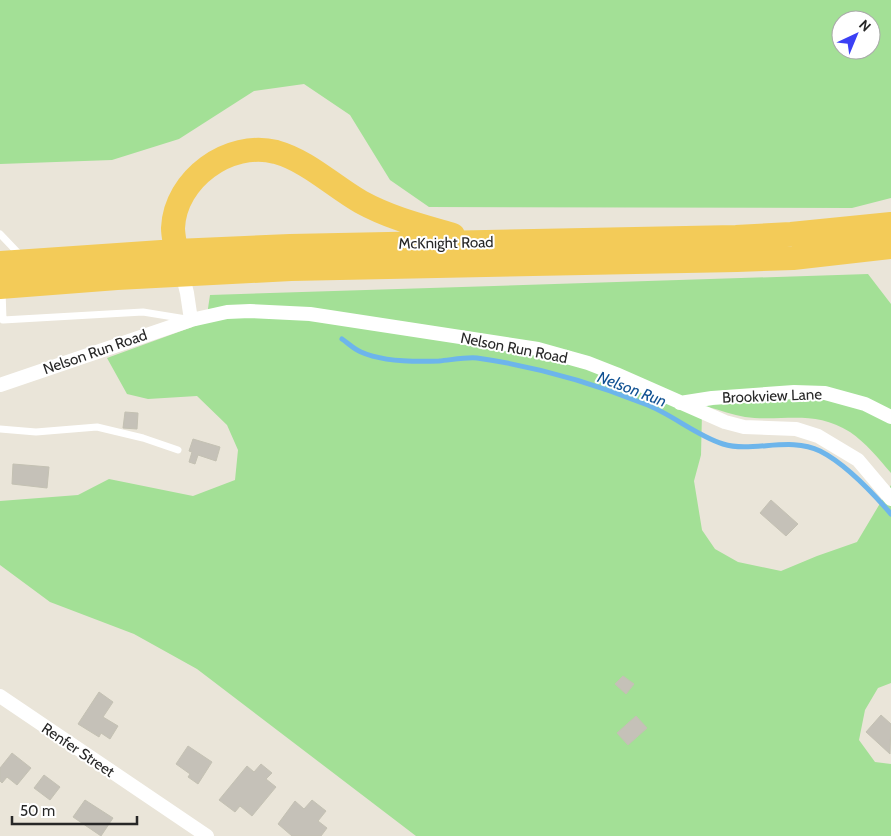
<svg xmlns="http://www.w3.org/2000/svg" width="891" height="836" font-family="Cabin,sans-serif">
  <rect width="100%" height="100%" fill="#eae5d9"/>
  <path fill="#a3e096" fill-rule="evenodd" d="M0,0h891v198l-39,10 -423,-1 -39,-27 -40,-65 -46,-31 -50,7 -75,48 -67,21 -112,4zM841,20h30v30h-30z
    M868,274l23,30v169c-13,-15 -25,-30 -41,-41 -36,-23 -67,-10 -105,-15 -12,-2 -25,-7 -37,-10l-6,6 -1,42 -7,26 8,49 13,19 23,13 43,9 36,-15 40,-14 34,-57v198l-13,5 -13,22 -6,30 16,22 16,2v72h-475l-219,-167 -63,-35 -84,-32 -50,-37v-64l78,-6 31,-16 84,17 42,-16 3,-30 -11,-25 -30,-29 -49,3 -21,-5 -20,-36 99,-36 4,-27z"/>
  <g fill="none" stroke-linecap="round" stroke-linejoin="round">
    <path stroke="#6db5eb" stroke-width="5" d="M342,339c6,4 12,10 19,13 22,10 54,10 78,9 12,-1 26,-4 38,-3 56,8 116,25 168,46 27,10 50,31 78,40 30,9 67,-8 97,7 26,13 52,41 71,63"/>
  </g>
  <path fill="#c5c1b8" stroke="#c4c1b3" d="M125,412l13,1 -1,16 -14,-1z
    M193,439l27,8 -4,14 -18,-6 -3,9 -6,-2 3,-10 -3,-1z
    M13,464l36,3 -2,21 -35,-4z
    M771,500l27,24 -12,12 -26,-23z
    M623,676l11,8 -8,10 -11,-10z
    M99,692l14,10 -10,15 15,9 -8,13 -9,-6 -2,4 -21,-13z
    M881,715l10,9 -1,30 -24,-22z
    M636,716l11,12 -19,17 -11,-12z
    M188,746l24,16 -14,22 -10,-7 2,-3 -14,-10z
    M12,753l19,15 -14,17 -10,-8 -5,6 -2,-2v-13z
    M261,764l11,9 -6,6 10,8 -24,29 -12,-10 -5,6 -16,-12 28,-34 7,6z
    M44,775l16,12 -10,13 -16,-12z
    M85,800l28,18 -12,18 -28,-19z
    M312,800l14,11 -8,10 9,7 -6,8h-29l-14,-12 17,-23 9,8z"/>
  <g fill="none" stroke-linecap="round" stroke-linejoin="round">
    <path stroke="#fff" stroke-width="7" d="M0,234l21,22
      M2,290l1,30 140,-8 43,7
      M0,429l36,3 61,-5 46,11 35,12"/>
    <path stroke="#fff" stroke-width="14" d="M181,269l6,24 4,27
      M0,385l191,-65 36,-8 23,-1 60,3 228,35 50,14 28,11 109,48 19,5 52,2 22,7 40,24 33,39
      M680,403l32,-5 82,-6 31,1 40,11 26,13
      M0,696l207,140"/>
    <path stroke="#f3cb58" stroke-width="24" d="M176,251c-1,-8 -3,-16 -3,-23 2,-49 56,-88 103,-76 32,9 57,34 85,50 29,16 61,24 92,33
      M0,263l176,-12 114,-5 446,-9 55,-3 100,-10
      M0,287l117,-9 174,-9 446,-9 56,-2 98,-11"/>
  </g>
  <g text-anchor="middle" dominant-baseline="central" stroke-width="4" stroke-linejoin="round" paint-order="stroke">
    <g font-size="15" fill="#272727" stroke="#fff">
      <text transform="translate(446 243) rotate(-1)">McKnight Road</text>
      <text transform="translate(514 348) rotate(11)">Nelson Run Road</text>
      <text transform="translate(95 352) rotate(-19)">Nelson Run Road</text>
      <text transform="translate(772 396) rotate(-2)">Brookview Lane</text>
      <text transform="translate(78 750) rotate(34)">Renfer Street</text>
    </g>
    <g font-size="16" font-style="italic" fill="#105192" stroke="#fff">
      <text transform="translate(632 389) rotate(21)">Nelson Run</text>
    </g>
  </g>
  <g transform="translate(856 35) rotate(44)"><circle r="24" fill="#ffffff" stroke="#a9a9a9"/>
  <path d="M0-4L9 19L0 12L-9 19Z" fill="#3b40f5"/>
  <text y="-8" font-size="14" font-weight="bold" text-anchor="middle" fill="#272727">N</text>
  </g>
  <path d="M12 816v8h125v-8" fill="none" stroke="#272727" stroke-width="2.5"/>
  <text x="20" y="816" font-size="15" fill="#272727" stroke="#ffffff" stroke-width="4" paint-order="stroke">50 m</text>
</svg>
